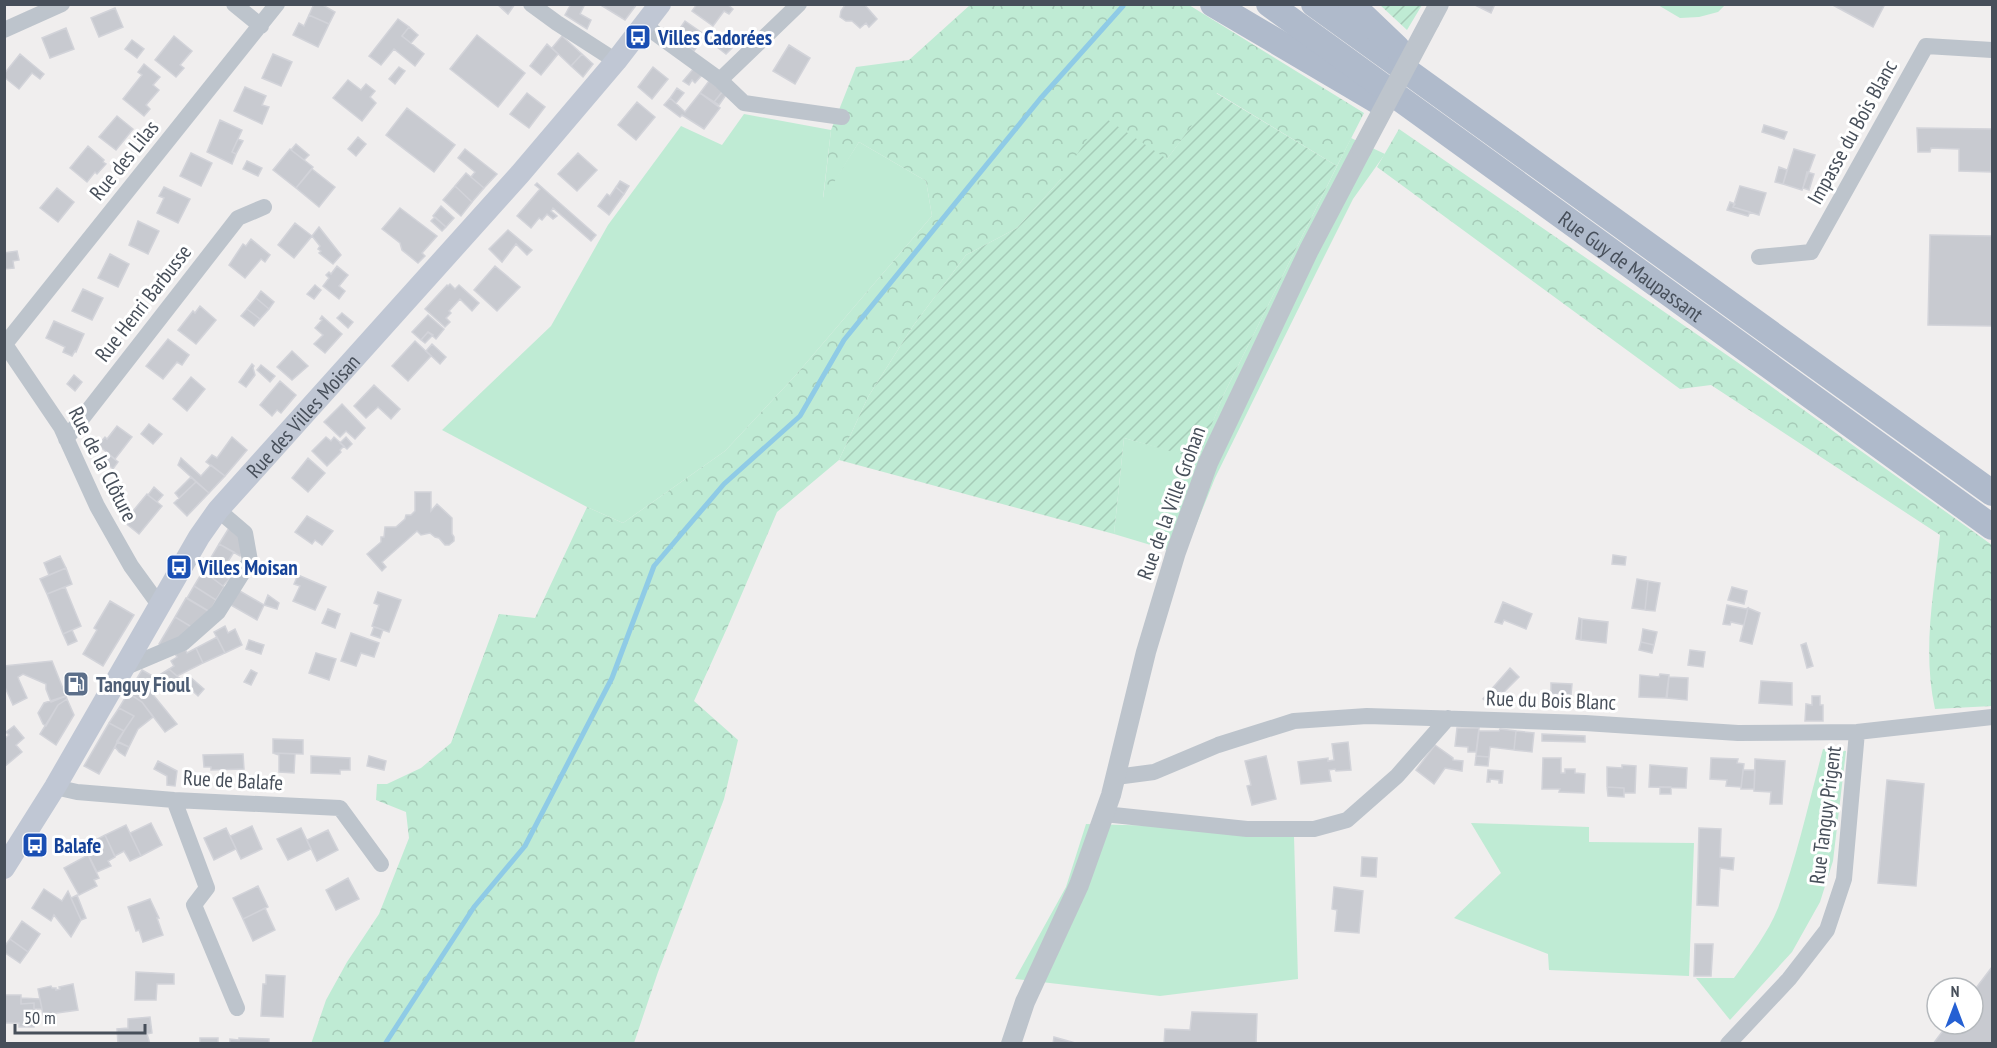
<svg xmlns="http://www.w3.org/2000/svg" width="1997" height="1048" font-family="'PT Sans Narrow',sans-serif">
  <defs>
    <pattern id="forest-crowns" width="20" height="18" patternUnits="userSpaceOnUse" patternTransform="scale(1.5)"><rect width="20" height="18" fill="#bfebd4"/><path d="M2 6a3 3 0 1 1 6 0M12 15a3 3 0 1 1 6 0" fill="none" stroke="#a6cbb8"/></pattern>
    <pattern id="garden-furrows" width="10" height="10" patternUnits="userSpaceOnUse" patternTransform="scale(1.5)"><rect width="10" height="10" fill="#bfebd4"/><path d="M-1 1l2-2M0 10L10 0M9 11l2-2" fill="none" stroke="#a6cbb8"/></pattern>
  </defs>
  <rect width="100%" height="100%" fill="#f0eeee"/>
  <path fill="#bfebd4" d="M1658,5h67l-7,7 -19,5 -19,1z
    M744,114l87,16 -8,68 36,-56 67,39 6,35 -137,160 -70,75 -102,72 -36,-16 -145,-77 109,-104 57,-101 73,-99 41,19z
    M1351,138l34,16 -32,45 -37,74 -101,205 -31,77 -70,-21 10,-96 74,20 26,-64z
    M1823,749l23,2 -13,110 -13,41 -28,50 -62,68 -34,-42h38c16,-22 34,-45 44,-70 19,-51 31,-106 45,-159z
    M1471,823l118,4v15l105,1 -5,133 -140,-6 -1,-16 -94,-36 47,-45z
    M1086,824l76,2 132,10 4,143 -138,17 -145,-17 51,-92z"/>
  <path fill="url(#forest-crowns)" d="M970,5h219l175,108 -27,53 -120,-73 -50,66 -106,20 -44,49 -51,27 -53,71 -45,71 -29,63 -62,52 -49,114 -34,75 44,39 -14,59 -66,173 -24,71 -323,1 15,-44 21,-38 32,-48 30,-76 -3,-26 -30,-12 1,-16h10l34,-16 30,-25 48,-129 36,4 52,-111 36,16 102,-72 70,-75 137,-160 -6,-35 -67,-39 -36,58 8,-70 25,-63 53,-7z
    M1399,129l338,233 255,183v161l-57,3c-13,-59 -1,-116 5,-174l-229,-150 -31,4 -303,-222z"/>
  <path fill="url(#garden-furrows)" d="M1380,5h42l-15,25z
    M1216,93l121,73 -113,228 -26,65 -74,-21 -10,96 -275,-74 29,-63 45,-71 53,-71 51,-27 44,-49 41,-63 65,43z"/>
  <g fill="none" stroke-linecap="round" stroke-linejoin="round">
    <path stroke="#8fcbe6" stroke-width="5" d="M385,1044l89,-137 51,-61 87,-168 42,-112 70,-82 76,-68 44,-76 196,-241 83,-93"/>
  </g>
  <path fill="#c8cad0" stroke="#d2d3d9" stroke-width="1.5" d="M314,4h7l14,8 -6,12 -20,-9z
    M497,4h18l-7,10z
    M571,4h14l-5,10 11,6 -4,9 -22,-14z
    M599,4h38l-12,16z
    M697,4h30l6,5 -4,5 -5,-3 -11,15 -21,-15z
    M864,4l13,15 -8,8 -3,-4 -6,5 -8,-7h-6l-6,-4 1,-6 4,-6z
    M1473,4h22l-4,9z
    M1831,4h54l-12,23z
    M115,8l8,19 -24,10 -8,-19z
    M309,15l20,9 -11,23 -25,-12 6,-12 5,3z
    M398,19l11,8 -7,9 22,18 -9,12 -21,-17 -13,16 -12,-9z
    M685,21l20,14 -11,16 -20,-14z
    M409,27l9,8 -7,8 -9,-7z
    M66,28l8,21 -24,9 -8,-20z
    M713,34l19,14 -6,6 -18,-14z
    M477,35l48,38 -27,34 -48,-38z
    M174,36l18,15 -12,14 4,3 -8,9 -21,-17z
    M562,36l20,18 -11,12 -19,-18z
    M132,40l12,9 -7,9 -12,-9z
    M547,44l11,10 -17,21 -11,-9z
    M789,45l21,13 -15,26 -22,-13z
    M20,54l24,20 -4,5 -8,-6 -13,16 -15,-12v-3z
    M273,54l19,8 -11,24 -19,-8z
    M582,54l11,10 -10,13 -12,-11z
    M144,64l16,13 -7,8 6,5 -13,15 4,4 -6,7 -21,-17 19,-24 -4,-3z
    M399,67l6,4 -10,13 -6,-5z
    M653,67l15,12 -16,20 -14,-12z
    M694,68l8,7 -7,8 -3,-3 -3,5 -6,-4z
    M348,80l13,10 5,-6 9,7 -5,6 6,6 -14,18 -29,-23z
    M709,81l14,10 -9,11 -14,-9z
    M245,87l21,9 -4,9 7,2 -7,17 -28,-13z
    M677,88l7,5 -8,10 -6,-5z
    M722,92l4,3 -7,10 -5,-3z
    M527,93l18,14 -16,21 -19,-14z
    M700,93l20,15 -16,21 -22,-14 -2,2 -16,-12 6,-7 15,14z
    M637,102l18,15 -19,23 -18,-15z
    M407,108l48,37 -21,27 -48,-37z
    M117,116l16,13 -17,21 -17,-13z
    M220,120l22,10 -10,22 4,2 -4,10 -25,-12z
    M1764,125l23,7 -3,7 -22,-7z
    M1917,128l75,1 -1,43 -32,-1v-22l-28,-1 -1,4h-12z
    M358,137l8,7 -10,12 -8,-7z
    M238,139l5,2 -7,13 -4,-2z
    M296,144l13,11 -5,5 -13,-10z
    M88,146l16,14 -1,2 3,2 -9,10 -2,-2 -8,10 -17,-14z
    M290,149l23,18 -17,21 -23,-18z
    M465,149l32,25 -13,14 -13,-11 4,-5 -17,-14z
    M1794,149l21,6 -13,35 -19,-6z
    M191,153l21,10 -11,23 -21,-10z
    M578,153l19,17 -20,21 -19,-17z
    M247,161l15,7 -4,8 -15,-7z
    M1779,167l8,3 -4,14 -8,-2z
    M312,169l23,18 -16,20 -23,-19z
    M1807,172l7,2 -5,16 -6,-2z
    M466,173l18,15 -12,14 -17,-16z
    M620,181l9,5 -5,8 -8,-7z
    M537,183l59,52 -5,6 -38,-33 -2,3 6,5 -4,3 -6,-5 -5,6 -3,-2 -8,10 -14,-12 23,-27 -5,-4z
    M455,186l17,16 -11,14 -18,-16z
    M1740,186l26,7 -7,22 -26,-8z
    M164,187l26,12 -12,24 -21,-10 7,-15 -5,-2z
    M616,187l8,7 -15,21 -11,-9 9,-12 3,2z
    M57,188l17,14 -16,20 -18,-14z
    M1730,202l5,2 -2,3 17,5 -2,4 -21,-6z
    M441,206l13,12 -8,9 -13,-11z
    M400,208l37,28 -15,17 3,3 -7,7 -16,-13 -2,-7 -18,-14z
    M435,217l11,10 -4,4 -11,-10z
    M138,221l21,10 -11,23 -19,-9z
    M295,223l17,13 -18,22 -16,-13z
    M319,227l22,28 -8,9 -14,-11 2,-2 -3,-2 2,-3 -8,-10z
    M508,230l24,20 -5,5 -11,-11 -14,18 -13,-13z
    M1930,235l62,1v90l-64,-1z
    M251,239l19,16 -5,7 -4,-3 -16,19 -16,-13 14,-21 3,2z
    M17,251l2,9 -6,1 1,7 -10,1v-16z
    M110,254l19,10 -11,23 -20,-9z
    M337,266l11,9 -9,11 6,5 -6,8 -16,-13 6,-8 -3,-3 3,-3 2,2z
    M495,266l25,21 -23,24 -23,-21z
    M450,284l5,5 4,-4 20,18 -7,8 -12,-12 -11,12 2,2 -5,5 4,4 -5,5 -20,-18 22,-24 1,1z
    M315,285l6,5 -7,9 -7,-5z
    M83,289l20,9 -11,22 -20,-9z
    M261,291l13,11 -5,7 -13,-11z
    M256,298l13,11 -9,10 -13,-10z
    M200,306l16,14 -20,24 -18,-14 15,-19 2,2z
    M247,309l13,10 -6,7 -13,-10z
    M342,313l11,9 -5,6 -11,-10z
    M428,315l16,14 -8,10 -8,-7 -7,8 -9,-8z
    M322,316l20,18 -17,19 -11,-9 9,-9 -8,-7 7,-8 -2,-1z
    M54,321l30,13 -8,18 -1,-1 -3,5 -9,-4 2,-5 -19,-9z
    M428,332l5,3 -8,8 -4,-3z
    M168,339l21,16 -7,10 -5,-3 -14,17 -17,-13z
    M415,341l16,15 -23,25 -16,-15z
    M432,344l14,13 -6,7 -14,-13z
    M292,351l16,15 -16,14 -15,-13z
    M252,364l2,2 -1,2 2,7 -9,12 -7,-5z
    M261,365l14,11 -5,6 -13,-12z
    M74,375l8,7 -7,9 -8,-7z
    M191,377l14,12 -18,22 -14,-12z
    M280,381l16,14 -15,18 -4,-3 -5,6 -12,-11z
    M374,385l26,24 -9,10 -13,-12 -12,11 -12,-12z
    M342,404l23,24 -10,11 -9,-8 -6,6 -16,-15z
    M149,424l13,10 -9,10 -12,-10z
    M117,426l15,11 -17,22 -17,-14 7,-8 2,2z
    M232,437l15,13 -22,26 -19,-14 6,-7 5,3z
    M326,437l5,4 3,-4 10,9 -4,4 1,2 -14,14 -15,-15z
    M346,437l6,7 -5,5 -7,-6z
    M107,453l11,9 -5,7 -11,-10z
    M181,458l20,18 10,-11 14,11 -16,17 -31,-28z
    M308,458l17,15 -17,19 -16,-14z
    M191,477l5,5 -17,16 -4,-5z
    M196,482l13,11 -22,23 -13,-13z
    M154,487l9,8 -6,7 -9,-7z
    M415,492h16v19l6,-7 15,14v16l2,3v4l-5,4h-4l-6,-7 -4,-1 -5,-4 -9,2 -4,-4 -35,31 4,5 -4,4 -15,-17 14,-12v-5h3l1,-10h11l9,-8 1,-4h5l4,-4z
    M147,494l15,12 -23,28 -15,-12z
    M307,516l26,15 -11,14 -7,-5 -3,4 -17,-12z
    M229,528l18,16 -7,12 -21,-12z
    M219,544l15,8 -14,22 9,5 -6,7 -20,-15z
    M1613,555l13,2 -1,8 -13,-1z
    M60,556l6,12 -17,7 -5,-12z
    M66,568l6,16 -25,10 -7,-15z
    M203,571l21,16 -8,13 -22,-14z
    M298,575l28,12 -11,23 -22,-9 7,-15 -6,-2z
    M1637,579l11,2 -3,29 -13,-2z
    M1648,581l12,2 -5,28 -10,-1z
    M194,586l22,14 -6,12 -23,-14z
    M65,587l16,39 -18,8 -16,-40z
    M1732,587l15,4 -3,13 -16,-4z
    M238,590l26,15 -7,15 -28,-16z
    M378,592l23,8 -12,32 -17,-6 7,-21 -5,-2z
    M268,595l11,8 -2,6 -13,-4z
    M186,598l24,14 -15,17 -20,-12z
    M110,601l24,14 -31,51 -20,-12 14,-24 -3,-2z
    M1503,602l29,12 -6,15 -22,-9 -2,4 -7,-2z
    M1727,605l19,4 2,-1 -8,33 4,-16 -13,-3 -1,3 -7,-1z
    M1748,608l12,5 -8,31 -12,-3z
    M328,609l12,5 -5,14 -13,-5z
    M175,617l20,12 -32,19 -4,-4z
    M1579,618l3,1 -1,21 -5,-1z
    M1582,619l26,3 -2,21 -25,-3z
    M225,626l3,7 7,-4 7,16 -17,8 -11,-21z
    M374,627l9,3 -3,8 -9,-3z
    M1643,629l14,3 -3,13 -13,-3z
    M72,630l5,11 -9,4 -5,-11z
    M351,633l28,10 -5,14 -13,-4 -5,13 -15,-5z
    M217,637l8,16 -22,10 -7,-15z
    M249,640l15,5 -3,9 -15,-5z
    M1641,642l13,3 -2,8 -13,-3z
    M1806,643l7,23 -6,2 -6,-23z
    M184,646l3,7 9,-5 7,15 -26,13 -8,-7 5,-3 -3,-5 6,-4 -3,-5z
    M1690,650l15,2 -2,15 -15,-2z
    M316,653l20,6 -7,21 -20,-7z
    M52,661l14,35 -15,6 -5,-13v-5l-23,-10 -5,3 1,3 8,18 -14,7 -9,-20v-19z
    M1510,668l9,9 -17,17 -1,-2 -10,13 -8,-6z
    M169,669l15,13 -11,9 -12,-17z
    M142,670l16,9 -8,12 27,33 -12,8 -23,-30 -14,-9z
    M251,670l6,3 -6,12 -7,-3z
    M1660,674l9,1 -3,23 -27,-1 1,-22 19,2z
    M189,676l15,13 -6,7 -15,-14z
    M1669,677l19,1 -1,22 -20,-2z
    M1761,681l31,2v22l-33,-2z
    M1551,683l21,1 -1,11 -20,-1z
    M128,693l14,9 11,15 -15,12 -9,18 -12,-6 17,-25 -15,-8z
    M66,696l1,3 -9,6 -12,21 -3,-2 -5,-11 6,-10z
    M1812,696h8v9h3v16h-18l1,-17 6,1z
    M67,699l7,16 -18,30 -16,-11 18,-29z
    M119,708l15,8 -10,15 -15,-8z
    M109,723l15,8 -25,43 -15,-8z
    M14,726l10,12 -8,7 6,7 -18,15v-28l5,-4 -3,-3z
    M1457,728h22l-3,24h-8v-5l-13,-1z
    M1500,729l16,2 -2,19 -24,-3 -1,10 -13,-1 3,-25h20z
    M1516,731l18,2 -2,19 -18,-2z
    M1542,734l43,2v6l-43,-1z
    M273,739l30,1v14l-30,-1z
    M117,742l12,5 -4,9 -6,-4 -4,-5z
    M1348,742l3,28 -15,1 -1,-2 -6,1 2,11 -30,3 -3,-22 30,-4v3l6,-1 -2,-16z
    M1435,745l18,13v2l10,1 -1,10 -17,-3 -11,16 -18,-14z
    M273,753l22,1 -1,19 -15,-1v-17z
    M243,754l1,15 -33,1v-3h-7l-1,-12z
    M311,756l39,2v12h-10v4l-29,-1z
    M369,756l17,5 -2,9 -17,-4z
    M1266,756l10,43 -24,6 -5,-19 4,-1 -6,-24z
    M1476,756l13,1 -1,9 -13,-1z
    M1543,758h18v15h4v-4h10v4l10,1 -1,19 -25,-1 1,-3h-18z
    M1711,758l27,1 -1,4 7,1 -3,23 -15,-1 1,-6 -17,-1z
    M1755,759l30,2 -3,43h-12l1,-12 -17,-1z
    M158,761l19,10 -2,15 -8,-1v-9l-13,-7z
    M1622,765l14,1 -1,27h-11v-5l-17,-1v-20l15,1z
    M1650,765l37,3 -1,20 -37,-1z
    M1488,770l15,1 -1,12h-3v-3l-9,-1v3h-3z
    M1743,770h12l-1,19h-13z
    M1887,780l37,4 -8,102 -38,-3z
    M1607,787l17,1v9l-16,-1z
    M1660,787h11v7h-11z
    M151,823l11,22 -21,11 -11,-23z
    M126,825l15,31 -11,5 -6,-10 -9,5 -10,-21z
    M252,826l10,23 -21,10 -11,-23z
    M226,828l10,21 -22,11 -10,-22z
    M301,828l10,21 -23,11 -11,-21z
    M1699,828l22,1 -1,28 14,1 -1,12 -13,-2 -2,38 -21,-1z
    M328,830l10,20 -21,11 -10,-21z
    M105,835l10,22 -7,4 3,5 -14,6 -13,-26z
    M88,855l11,23 -5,2 3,6 -18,9 -15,-27z
    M1362,857l15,1 -1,19 -15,-1z
    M348,878l11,21 -23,11 -10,-20z
    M258,886l10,21 -25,12 -10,-21z
    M1334,887l29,4 -4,42 -24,-2 2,-21 -5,-1z
    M44,889l18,12 6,-10 13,29 -10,17 -17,-22 -3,6 -19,-13z
    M77,895l9,23 -5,2 -10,-22z
    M150,899l9,19h-2l6,17 -20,7 -4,-12 -3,1 -8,-24z
    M265,908l10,22 -22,11 -10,-22z
    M22,921l18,13 -12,18 -18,-13z
    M10,939l18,13 -8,11 -16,-11v-5z
    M1695,944h18l-2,32h-17z
    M1992,967v77h-59l15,-20h25v-32z
    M136,972l38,2v10h-17l-1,16h-21z
    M266,975l19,1 -2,41 -22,-1 2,-32h3z
    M73,984l5,26 -35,5 -5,-26 13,-3 1,2h4v2l4,-1 -1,-2z
    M4,995h17v9l13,-1v24h-15v-4h-15z
    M21,998l19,1 2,10h-8v-6l-13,1z
    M1192,1012l65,2 -1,30h-92l1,-15 25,1z
    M150,1017l2,16 -5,1 3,10h-32l-1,-15 11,-1v-9z
    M1054,1037l25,7h-26z
    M200,1038h18v6h-18z
    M239,1038l30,1v5h-39v-5l9,1z"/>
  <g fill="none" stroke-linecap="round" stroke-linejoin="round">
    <path stroke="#bdc4cc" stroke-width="16" d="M234,4l27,22
      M531,4l26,19 59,38
      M644,25l76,55 24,23 98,14
      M4,30l58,-26
      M720,80l79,-76
      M1759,257l52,-5 115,-206 66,4
      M4,343l57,84 36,79 34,60 29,40
      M5,344l272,-340
      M66,439l172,-221 26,-11
      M124,668l59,-25 35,-31 32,-51 -5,-28 -27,-23
      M1116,777l38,-5 64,-27 76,-24 73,-5 218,7 153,10 119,-1 135,-15
      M55,787l22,5 97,8 166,8 41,56
      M174,800l33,88 -13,17 43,103
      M1104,814l143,15h67l33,-9 50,-44 51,-58
      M1728,1044l61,-65 38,-49 17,-51 13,-147"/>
    <path stroke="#bdc4cc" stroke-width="20" d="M1430,21l9,-17
      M1011,1044l14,-42 54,-117 32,-90 35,-143 30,-100 32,-89 101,-213 53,-101"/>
    <path stroke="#c0c7d4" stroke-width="22" id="s1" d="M4,868l51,-81 144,-250 19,-27 302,-336 96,-113 44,-57"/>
    <g stroke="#afbacb" stroke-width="26">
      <path d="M1213,4l168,99"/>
      <path id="s2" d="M1269,4l723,523"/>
      <path d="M1314,4l678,489"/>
      <path d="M1351,4l46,44"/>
    </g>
    <path stroke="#bdc4cc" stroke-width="20" d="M1362,149l68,-128"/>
  </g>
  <defs>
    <g id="bus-square" transform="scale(1.35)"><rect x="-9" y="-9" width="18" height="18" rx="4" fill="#1a4fb4" stroke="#fff"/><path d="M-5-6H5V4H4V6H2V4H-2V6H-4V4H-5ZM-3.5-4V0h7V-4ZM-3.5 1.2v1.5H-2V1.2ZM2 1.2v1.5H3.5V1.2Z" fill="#fff"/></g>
    <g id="fuel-square" transform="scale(1.35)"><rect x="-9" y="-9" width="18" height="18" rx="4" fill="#5c6f8a" stroke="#fff"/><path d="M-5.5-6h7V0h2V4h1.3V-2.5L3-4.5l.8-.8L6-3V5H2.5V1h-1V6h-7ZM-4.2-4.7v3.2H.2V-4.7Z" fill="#fff"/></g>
  </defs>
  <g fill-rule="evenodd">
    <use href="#bus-square" x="638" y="37"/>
    <use href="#bus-square" x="179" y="567"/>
    <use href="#fuel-square" x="76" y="684"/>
    <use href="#bus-square" x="35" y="845"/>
  </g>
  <g text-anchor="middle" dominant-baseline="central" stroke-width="6" stroke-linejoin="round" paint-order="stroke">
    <g font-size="21" font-weight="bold" fill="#164399" stroke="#fff" text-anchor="start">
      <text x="658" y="37">Villes Cadorées</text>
      <text x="198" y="567">Villes Moisan</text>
      <text x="54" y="845">Balafe</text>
    </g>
    <g font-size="21" fill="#474f5a" stroke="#fff">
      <text transform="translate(1852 132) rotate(-61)">Impasse du Bois Blanc</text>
      <text transform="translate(124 160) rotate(-51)">Rue des Lilas</text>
      <text stroke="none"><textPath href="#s2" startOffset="447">Rue Guy de Maupassant</textPath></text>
      <text transform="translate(143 303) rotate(-52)">Rue Henri Barbusse</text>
      <text stroke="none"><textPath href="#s1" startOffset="544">Rue des Villes Moisan</textPath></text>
      <text transform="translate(103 464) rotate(63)">Rue de la Clôture</text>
      <text transform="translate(1171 503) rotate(-70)">Rue de la Ville Grohan</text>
      <text transform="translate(1551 700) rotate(2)">Rue du Bois Blanc</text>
      <text transform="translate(233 780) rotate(3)">Rue de Balafe</text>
      <text transform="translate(1825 815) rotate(-83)">Rue Tanguy Prigent</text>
    </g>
    <g font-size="21" font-weight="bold" fill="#4e5e75" stroke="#fff" text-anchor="start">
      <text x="96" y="684">Tanguy Fioul</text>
    </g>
  </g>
  <rect width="1997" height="1048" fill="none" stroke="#474f5a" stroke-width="12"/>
  <g transform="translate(1955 1006)"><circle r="28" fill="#ffffff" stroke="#b5b9bd" stroke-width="1.5"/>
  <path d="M0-4.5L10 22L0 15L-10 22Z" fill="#2560d3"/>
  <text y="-9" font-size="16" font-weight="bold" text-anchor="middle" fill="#474f5a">N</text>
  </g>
  <path d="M15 1024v9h130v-9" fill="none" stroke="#474f5a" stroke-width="3"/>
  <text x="24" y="1024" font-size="18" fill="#474f5a" stroke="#ffffff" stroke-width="4.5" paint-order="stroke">50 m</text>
</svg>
